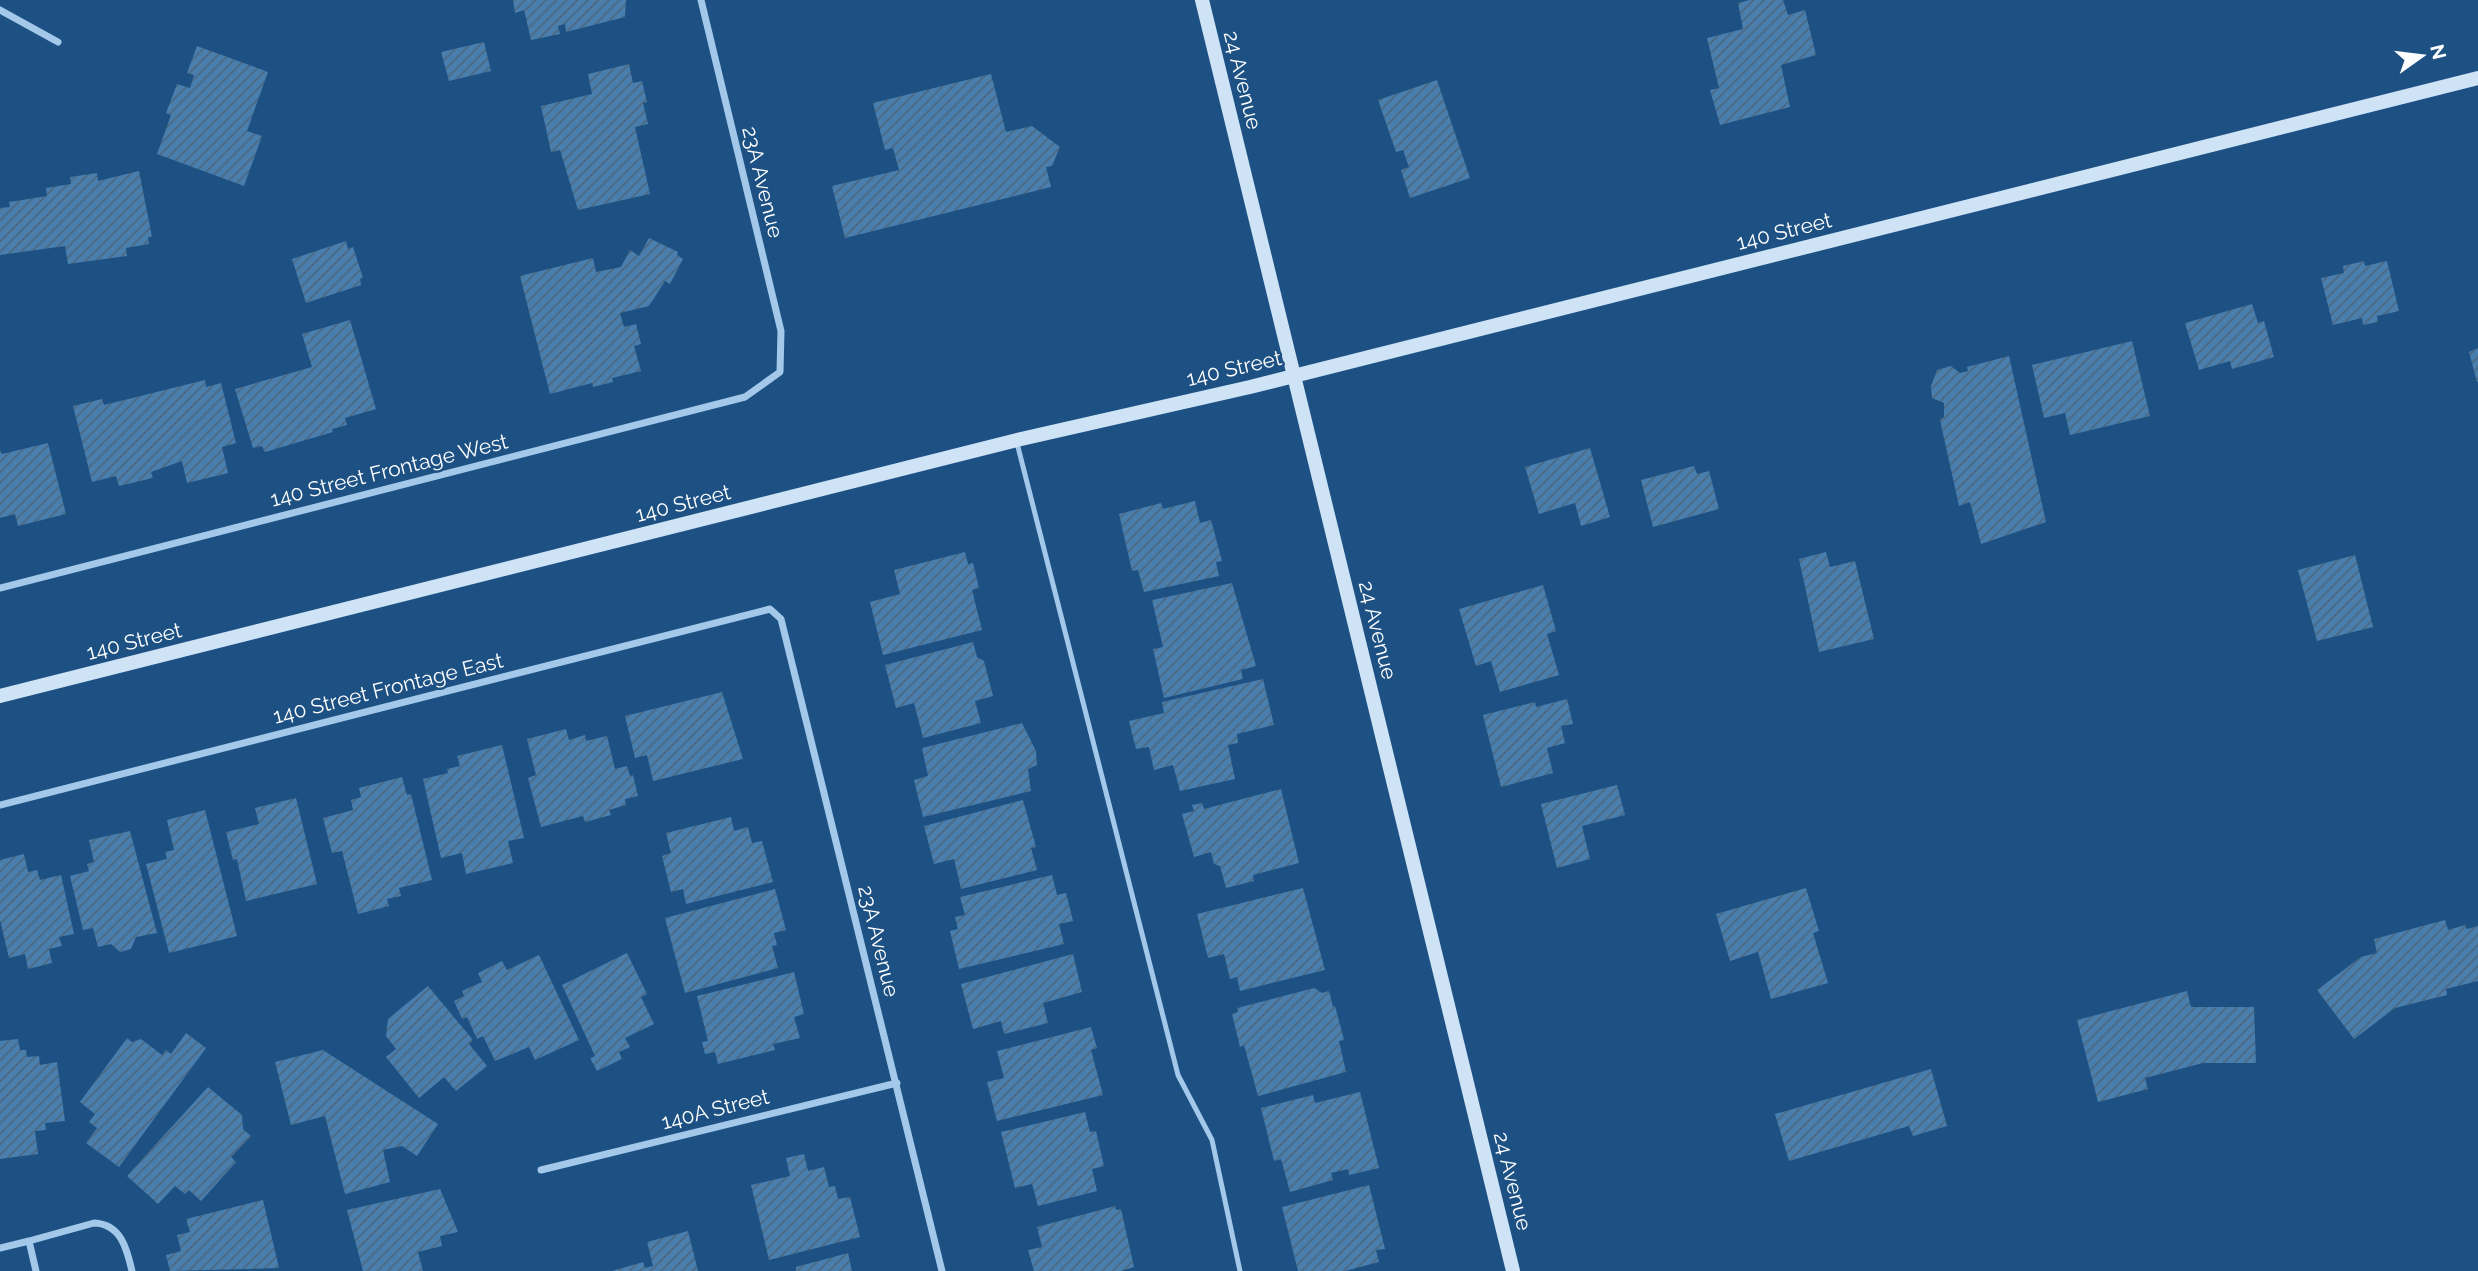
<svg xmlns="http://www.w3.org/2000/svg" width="2478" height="1271" font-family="Raleway,sans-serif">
  <defs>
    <pattern id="building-hatch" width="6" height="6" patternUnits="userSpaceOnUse" patternTransform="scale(1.75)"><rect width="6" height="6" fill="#4a7ead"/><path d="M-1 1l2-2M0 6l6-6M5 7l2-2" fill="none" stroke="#4b6881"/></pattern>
  </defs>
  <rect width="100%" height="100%" fill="#1d5183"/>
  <path fill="url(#building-hatch)" d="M513,0h113l-1,17 -59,15 -1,-8 -7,2 2,8 -29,6 -7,-30 -9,3z
    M1749,0h34l5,15 17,-5 11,45 -35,10 9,42 -70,18 -10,-35 9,-2 -12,-50 36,-9 -5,-26z
    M484,42l7,29 -42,10 -8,-29z
    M197,46l71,26 -21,59 15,5 -18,50 -87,-32 14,-39 -5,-2 11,-29 13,4 4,-13 -7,-2z
    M629,64l4,19 9,-2 5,21 -4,1 5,21 -13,3 15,67 -72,16 -18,-60 -9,2 -10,-46 51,-12 -4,-20z
    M991,74l15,58 26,-6 28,21 -8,19 -6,1 5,20 -206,51 -13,-52 67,-16 -6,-22 -8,2 -12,-47z
    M1437,80l33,98 -60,20 -9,-28 8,-3 -6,-17 -7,2 -18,-52z
    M139,171l13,66h-4l1,7 -23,4 1,8 -59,8 -3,-18 -65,9v-47l10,-1 -1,-5 38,-6 -1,-8 25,-4 -1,-7 27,-4 1,8z
    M649,238l29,14 -1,3 6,4 -13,25 -5,-3 -16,25 -29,7 4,14 12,-3 5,20 -7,2 7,25 -29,7 1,4 -20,5 -1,-4 -42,11 -30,-118 73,-18 3,14 25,-5 9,-17 9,6z
    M346,241l2,8 5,-2 10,31 -3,1 1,6 -55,18 -14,-44z
    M2364,261l1,5 22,-5 12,50 -22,5 1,6 -15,3 -1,-7 -29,7 -12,-47 23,-5 -1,-7z
    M2252,304l6,19 6,-2 10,36 -42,12 -2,-8 -31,9 -14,-47z
    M350,320l26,89 -31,9 2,7 -15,4 1,3 -68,20 -3,-6 -9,2 -18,-59 77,-22 -10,-33z
    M2132,341l18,75 -80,19 -5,-22 -21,5 -12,-53z
    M2478,348v34h-1l-8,-30z
    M2009,356l37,166 -65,22 -11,-42 -11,4 -19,-86 4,-3v-14l-12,-5 -1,-12 6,-16 14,-4 9,7 8,-2 -1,-4z
    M205,380l1,7 15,-4 15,60 -14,4 6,26 -41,10 -5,-22 -31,11 2,6 -34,8 -3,-10 -24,6 -19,-76 29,-7 2,6z
    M48,443l18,71 -48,12 -3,-12 -15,4v-68l2,4z
    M1590,448l20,69 -29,9 -6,-23 -36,11 -14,-47z
    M1694,466l3,8 12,-3 10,38 -66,18 -12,-47z
    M1195,501l5,22 11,-3 11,41 -6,1 3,14 -75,16 -6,-22 -6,1 -13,-57 42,-11 2,6z
    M965,552l3,12 5,-1 6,25 -7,2 10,40 -99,25 -13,-53 30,-8 -6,-24z
    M1826,552l4,15 25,-6 19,78 -55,13 -20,-93z
    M2355,555l18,72 -56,14 -19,-71z
    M1232,583l24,83 -15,4 2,9 -79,19 -11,-49 10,-2 -11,-47z
    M1543,585l13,46 -9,3 12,41 -59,17 -9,-31 -15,5 -17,-57z
    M973,642l4,15 7,4 9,35 -18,5 6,22 -58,15 -9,-35 -18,5 -11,-43z
    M1263,679l11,46 -37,9 1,9 -10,2 7,34 -55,12 -7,-26 -19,5 -5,-23 -13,2 -7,-28 35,-8 -2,-11z
    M722,692l21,67 -90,22 -6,-26 -12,3 -10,-42z
    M1567,699l6,25 -12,2 4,17 -18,5 6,25 -52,14 -18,-72 52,-13 1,5z
    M1022,723l14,28 1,14 -9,4 3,22 -108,26 -9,-37 14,-4 -6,-28z
    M566,729l3,11 16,-5 1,6 21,-5 8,33 12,-3 3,10 3,-1 5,21 -13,3 1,6 -17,5 2,5 -26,7 -2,-6 -42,11 -13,-49 8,-3 -9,-36z
    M502,745l22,93 -16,3 5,22 -47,11 -4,-21 -21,5 -18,-79 25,-6 -1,-4 13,-3 -3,-10z
    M402,777l5,18 4,-1 21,86 -33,8 2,8 -14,3 2,7 -31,8 -16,-63 -10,2 -9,-35 30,-8 -2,-10 10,-3 -2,-9z
    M1617,785l8,30 -43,11 8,33 -33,9 -16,-64z
    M1281,789l18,74 -46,12 1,6 -28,7 -6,-22 -6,-2 -3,-12 -17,5 -12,-43 12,-3 -2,-6 10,-2 2,6z
    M296,798l21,86 -71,17 -9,-42 -4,1 -7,-28 33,-8 -4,-16z
    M1023,800l13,47 -5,1 6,22 -76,19 -7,-30 -20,5 -10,-38z
    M205,810l32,126 -68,17 -23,-89 21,-5 -2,-7 9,-2 -7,-30z
    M731,817l3,14 14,-4 4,16 10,-2 11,41 -87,22 -3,-15 -12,3 -9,-36 9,-3 -5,-20z
    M130,831l27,102 -21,4 -5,12 -11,3 -9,-8 -13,3 -5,-19 -10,2 -13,-54 19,-5 -2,-7 7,-2 -5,-22z
    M24,854l4,18 9,-2 3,10 21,-5 13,59 -15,3 3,9 -13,3 3,14 -24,6 -3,-15 -16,4 -9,-38v-60z
    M1052,875l5,20 9,-2 7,28 -14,3 5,20 -105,25 -9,-38 8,-2 -3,-12 10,-2 -5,-18z
    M1303,888l22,82 -85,21 -3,-14 -7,2 -6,-25 -16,4 -11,-44z
    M1806,888l13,43 -6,2 15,50 -57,16 -13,-47 -28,9 -14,-47z
    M775,889l11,41 -12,3 3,12 -5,1 6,22 -93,25 -20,-75z
    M2445,920l3,10 17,-5 2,4 11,-3v55l-32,8 1,6 -52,13 -41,31 -37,-49 44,-33 16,-4 -3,-14z
    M627,953l20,41 -6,3 13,27 -29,14 5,9 -11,5 3,7 -25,12 -7,-13 5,-2 -33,-71z
    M1073,954l9,38 -39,11 5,20 -44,11 -3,-13 -28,8 -12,-45z
    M539,955l40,85 -44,20 -6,-13 -34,14 -12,-25 -6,3 -10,-22 -5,2 -8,-18 10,-5 -2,-5 20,-9 -4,-9 24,-12 5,9z
    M794,972l10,42 -10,3 6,21 -27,6 2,6 -57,14 -3,-12 -10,2 -3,-12 6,-1 -11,-45z
    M428,986l45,54 -4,4 18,22 -31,25 -12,-14 -25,21 -33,-41 10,-8 -10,-13 2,-17z
    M1314,988l8,5 7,-2 4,16 2,-1 9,34 -5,1 7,31 -88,24 -14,-51 -4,2 -8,-33 6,-2 -1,-4z
    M2187,991l4,16h63l2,56h-53l-58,15 3,11 -50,13 -21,-82z
    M1091,1027l6,21 -6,2 12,45 -106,26 -10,-39 17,-4 -7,-27z
    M186,1033l20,15 -87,119 -33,-24 11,-15 -8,-6 6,-8 -15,-12 47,-64 5,4 9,-3 21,16 4,-5 5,4z
    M18,1039l2,11h6l1,7 12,-1 1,9 17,-3 8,59 -20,2 1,7 -11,1 3,23 -38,5v-118z
    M323,1050l115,74 -21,32 -15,-10 -19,4 7,32 -45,12 -20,-78 -34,9 -16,-63z
    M1931,1069l16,57 -34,10 -4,-10 -120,35 -14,-47z
    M208,1087l34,28 1,14 8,7 -20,21 5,5 -35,39 -12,-11 -4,4 -10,-8 -17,18 -31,-28z
    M1360,1092l19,76 -30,7 -1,-6 -17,4 2,7 -43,12 -9,-33 -7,2 -13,-53 52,-13 2,8z
    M1085,1112l5,20 6,-1 8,35 -12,3 5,22 -59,15 -6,-22 -17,4 -14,-56z
    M804,1154l4,17 16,-4 5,20 6,-1 3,13 12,-2 10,40 -91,23 -18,-75 39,-9 -4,-18z
    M1369,1185l16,64 -9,1 3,12 -34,9h-47l-16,-64z
    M440,1189l18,43 -18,4 2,10 -24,6 5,19h-60l-16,-61z
    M263,1200l16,68 -109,3 -4,-16 15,-4 -4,-16 13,-3 -4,-13z
    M1115,1206l1,4 5,-1 13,58 -13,4h-87l-6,-21 14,-3 -5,-20z
    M688,1231l10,40h-86l31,-9 2,6 8,-2 -6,-24z
    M848,1253l4,18h-56v-4z"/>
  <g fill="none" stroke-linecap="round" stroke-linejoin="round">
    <path stroke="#a3c8ea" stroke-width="5" d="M1017,443l161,632 34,65 28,131"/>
    <path stroke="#a3c8ea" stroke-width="7" d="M0,10l58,32
      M0,588l745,-191 35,-25 1,-41 -80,-331
      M0,805l770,-196 11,10 161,652
      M541,1170l356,-87
      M29,1241l65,-18c27,1 33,26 38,48
      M0,1248l29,-7 7,30"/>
    <path stroke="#cfe3f7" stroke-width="14" d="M1202,0l311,1271
      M0,696l1017,-256 233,-53 1228,-309"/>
  </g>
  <g text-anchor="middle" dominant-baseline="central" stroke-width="5" stroke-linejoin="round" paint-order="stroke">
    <g font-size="21" fill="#fff" stroke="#1d5183">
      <text transform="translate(1243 80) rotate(76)">24 Avenue</text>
      <text transform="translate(763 182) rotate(76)">23A Avenue</text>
      <text transform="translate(1784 231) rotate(-14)">140 Street</text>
      <text transform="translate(1234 368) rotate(-13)">140 Street</text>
      <text transform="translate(389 470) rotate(-14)">140 Street Frontage West</text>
      <text transform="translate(683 503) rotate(-14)">140 Street</text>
      <text transform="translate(1378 630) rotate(76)">24 Avenue</text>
      <text transform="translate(134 641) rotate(-14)">140 Street</text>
      <text transform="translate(388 688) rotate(-14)">140 Street Frontage East</text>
      <text transform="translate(879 941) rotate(76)">23A Avenue</text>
      <text transform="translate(715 1109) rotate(-14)">140A Street</text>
      <text transform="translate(1513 1181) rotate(76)">24 Avenue</text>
    </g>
  </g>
  <g transform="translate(2422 56) rotate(76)" stroke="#1d5183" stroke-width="5" paint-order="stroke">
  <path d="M0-5L12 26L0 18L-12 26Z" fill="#ffffff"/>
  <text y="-10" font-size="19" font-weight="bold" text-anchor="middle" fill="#ffffff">N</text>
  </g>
</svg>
